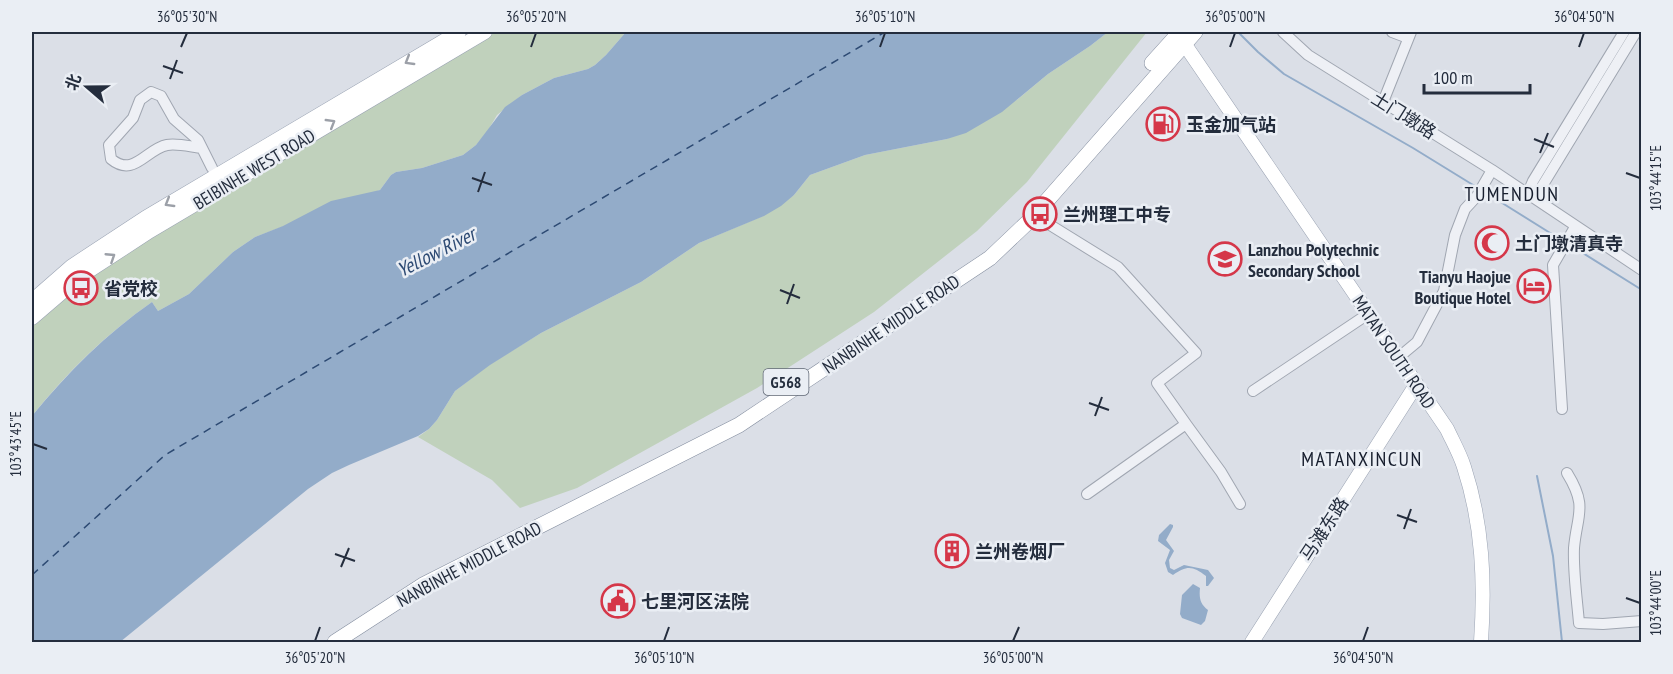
<svg xmlns="http://www.w3.org/2000/svg" width="1673" height="674" font-family="'PT Sans Narrow','Noto Sans SC',sans-serif">
  <rect width="100%" height="100%" fill="#dbdfe7"/>
  <path fill="#c0d1bc" d="M485,32h141l-20,23 -11,10 -7,4 -34,9 -32,17 -25,20 -10,17 -11,13 -13,10 -41,13 -26,4 -5,3 -11,15 -125,47 -22,15 -44,42 -31,17 -6,-9c-46,32 -85,70 -120,114v-98l49,-42z
    M1108,32h39l-120,150 -50,49 -103,81 -117,76 -180,100 -57,20 -28,-28 -74,-43 11,-8 8,-9 18,-29 34,-26 52,-32 100,-51 58,-39 64,-27 31,-21 16,-20 55,-20 82,-16 71,-40 30,-25 42,-28z"/>
  <path fill="#93acc9" d="M626,32h482l-18,14 -42,28 -46,38 -36,21 -19,6 -82,16 -55,20 -16,20 -13,11 -17,10 -65,27 -58,39 -100,51 -51,32 -35,26 -18,29 -8,9 -11,7 -69,29 -17,8 -24,16 -188,153h-88v-226c36,-44 74,-82 120,-114l6,9 31,-17 44,-42 22,-15 28,-11 48,-25 49,-11 11,-15 5,-3 26,-4 41,-13 13,-10 29,-38 17,-12 32,-17 34,-9 7,-4 11,-10z
    M1170,524l3,1v2l-7,13 8,11 -5,9 1,8 4,2 10,-5 24,5 6,8 -6,8h-2v-10c-13,-10 -19,-11 -33,-1l-5,-3 -3,-9 5,-13 -12,-9 1,-6z
    M1193,584l7,4c-1,10 0,16 8,22l-3,11 -4,4 -19,-7 -2,-4 2,-19z"/>
  <g fill="none" stroke-linecap="round" stroke-linejoin="round">
    <path stroke="#93acc9" stroke-width="2" d="M1238,32l20,20 26,22 129,74 65,40
      M1483,191l80,50
      M1570,245l72,45
      M1537,476l16,80 9,86"/>
    <path stroke="#2d4a73" stroke-width="1.5" stroke-dasharray="8 6" stroke-linecap="butt" d="M32,575l133,-120 720,-423"/>
    <g stroke="#a0a6b1" stroke-width="12">
      <path id="minor" d="M1283,32l25,23 184,115 150,100
        M1392,32l16,6
        M1383,102l28,-70
        M202,148c-10,-1 -25,-5 -35,-3 -21,4 -33,33 -56,14l-2,-14 24,-27 7,-18 11,-8 10,4 13,23 24,21 14,28
        M1527,195l14,-7 95,-156
        M1527,195l6,-14 91,-149
        M1034,215l84,52 78,86 -39,30 29,41
        M1399,357l18,-15 27,-51 11,-56 10,-26 12,-13 15,-26
        M1253,391l115,-77
        M1562,409l-9,-144 22,-38
        M1567,473c21,34 10,41 7,75 -1,24 3,51 5,75l24,1 39,-3
        M1087,494l99,-70 35,48 19,32"/>
    </g>
    <g stroke="#9aa3b3" stroke-width="15">
      <path id="major" d="M1179,36l268,393c6,13 13,25 17,38 19,58 21,116 17,175
        M32,301l40,-35 73,-48 314,-186
        M32,318l49,-42 69,-45 335,-199
        M1252,642l164,-257"/>
    </g>
    <g stroke="#828c9e" stroke-width="16">
      <path id="highway" d="M1152,63l28,-31
        M335,642l88,-57 316,-160 251,-167 39,-37 166,-189"/>
    </g>
    <use href="#minor" stroke="#eef0f5" stroke-width="10"/>
    <use href="#major" stroke="#fff" stroke-width="14"/>
    <use href="#highway" stroke="#fff" stroke-width="15"/>
  </g>
  <defs><path id="oneway-chevron" d="M-2-3.5L2.5 0L-2 3.5" fill="none" stroke-width="1.6" stroke-linecap="round" stroke-linejoin="round" transform="scale(1.5)"/></defs>
  <g stroke="#9ca0a8">
    <use href="#oneway-chevron" transform="translate(409 61) rotate(149)"/>
    <use href="#oneway-chevron" transform="translate(331 123) rotate(-31)"/>
    <use href="#oneway-chevron" transform="translate(169 203) rotate(149)"/>
    <use href="#oneway-chevron" transform="translate(111 257) rotate(-33)"/>
  </g>
  <path fill="none" stroke="#242d3d" stroke-width="2" d="M181,47l6,-14M531,47l5,-14M880,47l5,-14M1230,47l5,-14M1579,47l5,-14M163,66l20,7M170,79l7,-19M1534,139l20,8M1540,153l8,-20M1626,173l14,5M472,178l20,7M478,192l7,-20M780,290l20,8M787,304l7,-20M1089,403l20,7M1095,416l7,-19M33,444l14,5M1397,515l20,7M1404,529l7,-20M335,554l20,7M341,567l8,-19M1626,598l14,5M315,641l5,-14M664,641l5,-14M1013,641l6,-14M1363,641l5,-14"/>
  <defs>
    <g id="fuel-ring" transform="scale(1.725)"><circle r="9.5" fill="#eaeef4" stroke="#d53749" stroke-width="1.5"/><path d="M-5.5-6h7V0h2V4h1.3V-2.5L3-4.5l.8-.8L6-3V5H2.5V1h-1V6h-7ZM-4.2-4.7v3.2H.2V-4.7Z" fill="#d53749"/></g>
    <g id="bus-ring" transform="scale(1.725)"><circle r="9.5" fill="#eaeef4" stroke="#d53749" stroke-width="1.5"/><path d="M-5-6H5V4H4V6H2V4H-2V6H-4V4H-5ZM-3.5-4V0h7V-4ZM-3.5 1.2v1.5H-2V1.2ZM2 1.2v1.5H3.5V1.2Z" fill="#d53749"/></g>
    <g id="mosque-ring" transform="scale(1.725)"><circle r="9.5" fill="#eaeef4" stroke="#d53749" stroke-width="1.5"/><path d="M3.5-4.9A6 6 0 1 0 3.5 4.9A5 5 0 1 1 3.5-4.9Z" fill="#d53749"/></g>
    <g id="university-ring" transform="scale(1.725)"><circle r="9.5" fill="#eaeef4" stroke="#d53749" stroke-width="1.5"/><path d="M0-5L7-2L0 1L-7-2ZM-4 1L0 2.5L4 1V4Q0 6-4 4Z" fill="#d53749"/></g>
    <g id="hotel-ring" transform="scale(1.725)"><circle r="9.5" fill="#eaeef4" stroke="#d53749" stroke-width="1.5"/><path d="M-6-4.5h1.5V1H6V5H4.5V3h-9V5H-6ZM-4 0a1.8 1.8 0 1 1 3.6 0ZM.5 0V-2.5h3Q6-2.5 6 0Z" fill="#d53749"/></g>
    <g id="building-ring" transform="scale(1.725)"><circle r="9.5" fill="#eaeef4" stroke="#d53749" stroke-width="1.5"/><path d="M-4-6H4V6H1V3H-1V6H-4ZM-2.5-4.3h1.7v1.8h-1.7ZM.8-4.3h1.7v1.8H.8ZM-2.5-1h1.7V.8h-1.7ZM.8-1h1.7V.8H.8Z" fill="#d53749"/></g>
    <g id="civic-ring" transform="scale(1.725)"><circle r="9.5" fill="#eaeef4" stroke="#d53749" stroke-width="1.5"/><path d="M-.6-6.5H3V-4.5H.6V-3L4-1V1h2V6H-6V1h2V-1L-.6-3ZM-1.2 2.5V6h2.4V2.5Z" fill="#d53749"/></g>
  </defs>
  <g fill-rule="evenodd">
    <use href="#fuel-ring" x="1163" y="124"/>
    <use href="#bus-ring" x="1040" y="214"/>
    <use href="#mosque-ring" x="1492" y="243"/>
    <use href="#university-ring" x="1225" y="259"/>
    <use href="#hotel-ring" x="1534" y="286"/>
    <use href="#bus-ring" x="81" y="288"/>
    <use href="#building-ring" x="952" y="551"/>
    <use href="#civic-ring" x="618" y="601"/>
  </g>
  <g text-anchor="middle" dominant-baseline="central" stroke-width="5" stroke-linejoin="round" paint-order="stroke">
    <rect fill="#eaeef4" stroke="#5f6774" stroke-width="1.5" x="763.5" y="369" width="45" height="26" rx="4.5"/>
    <g font-size="16" font-weight="bold" fill="#242d3d">
      <text x="786" y="382">G568</text>
    </g>
    <g font-size="18" fill="#242d3d" stroke="#eaeef4">
      <text transform="translate(1404 115) rotate(32)">土门墩路</text>
      <text transform="translate(254 169) rotate(-31)">BEIBINHE WEST ROAD</text>
      <text transform="translate(891 324) rotate(-34)">NANBINHE MIDDLE ROAD</text>
      <text transform="translate(1394 352) rotate(56)">MATAN SOUTH ROAD</text>
      <text transform="translate(1324 529) rotate(-57)">马滩东路</text>
      <text transform="translate(469 564) rotate(-28)">NANBINHE MIDDLE ROAD</text>
    </g>
    <g font-size="18" font-weight="bold" fill="#242d3d" stroke="#eaeef4" text-anchor="start">
      <text x="1186" y="124">玉金加气站</text>
      <text x="1063" y="214">兰州理工中专</text>
      <text x="1515" y="243">土门墩清真寺</text>
      <text x="1248" y="249">Lanzhou Polytechnic<tspan x="1248" dy="21">Secondary School</tspan></text>
      <text x="1511" y="276" text-anchor="end">Tianyu Haojue<tspan x="1511" dy="21">Boutique Hotel</tspan></text>
      <text x="104" y="288">省党校</text>
      <text x="975" y="551">兰州卷烟厂</text>
      <text x="641" y="601">七里河区法院</text>
    </g>
    <g font-size="20" letter-spacing="1.5" fill="#171e2e" stroke="#eaeef4">
      <text x="1512" y="194">TUMENDUN</text>
      <text x="1362" y="459">MATANXINCUN</text>
    </g>
    <g font-size="20" font-style="italic" fill="#2d4a73" stroke="#eaeef4">
      <text transform="translate(436 252) rotate(-27)">Yellow River</text>
    </g>
  </g>
  <rect width="1673" height="674" fill="none" stroke="#eaeef4" stroke-width="66"/>
  <g transform="translate(87 87) rotate(290)" stroke="#eaeef4" stroke-width="4.5" paint-order="stroke">
  <path d="M0-4.5L10 22L0 15L-10 22Z" fill="#242d3d"/>
  <text y="-9" font-size="16" font-weight="bold" text-anchor="middle" fill="#242d3d">北</text>
  </g>
  <path d="M1424 84v9h106v-9" fill="none" stroke="#242d3d" stroke-width="3"/>
  <text x="1433" y="84" font-size="18" fill="#242d3d" stroke="#eaeef4" stroke-width="4.5" paint-order="stroke">100 m</text>
  <rect x="33" y="33" width="1607" height="608" fill="none" stroke="#242d3d" stroke-width="2"/>
  <g font-size="15" text-anchor="middle" fill="#242d3d">
    <text x="187" y="22">36°05'30"N</text>
    <text x="536" y="22">36°05'20"N</text>
    <text x="885" y="22">36°05'10"N</text>
    <text x="1235" y="22">36°05'00"N</text>
    <text x="1584" y="22">36°04'50"N</text>
    <text transform="translate(1656 178) rotate(-90)" y="5">103°44'15"E</text>
    <text transform="translate(16 444) rotate(-90)" y="5">103°43'45"E</text>
    <text transform="translate(1656 603) rotate(-90)" y="5">103°44'00"E</text>
    <text x="315" y="663">36°05'20"N</text>
    <text x="664" y="663">36°05'10"N</text>
    <text x="1013" y="663">36°05'00"N</text>
    <text x="1363" y="663">36°04'50"N</text>
  </g>
</svg>
